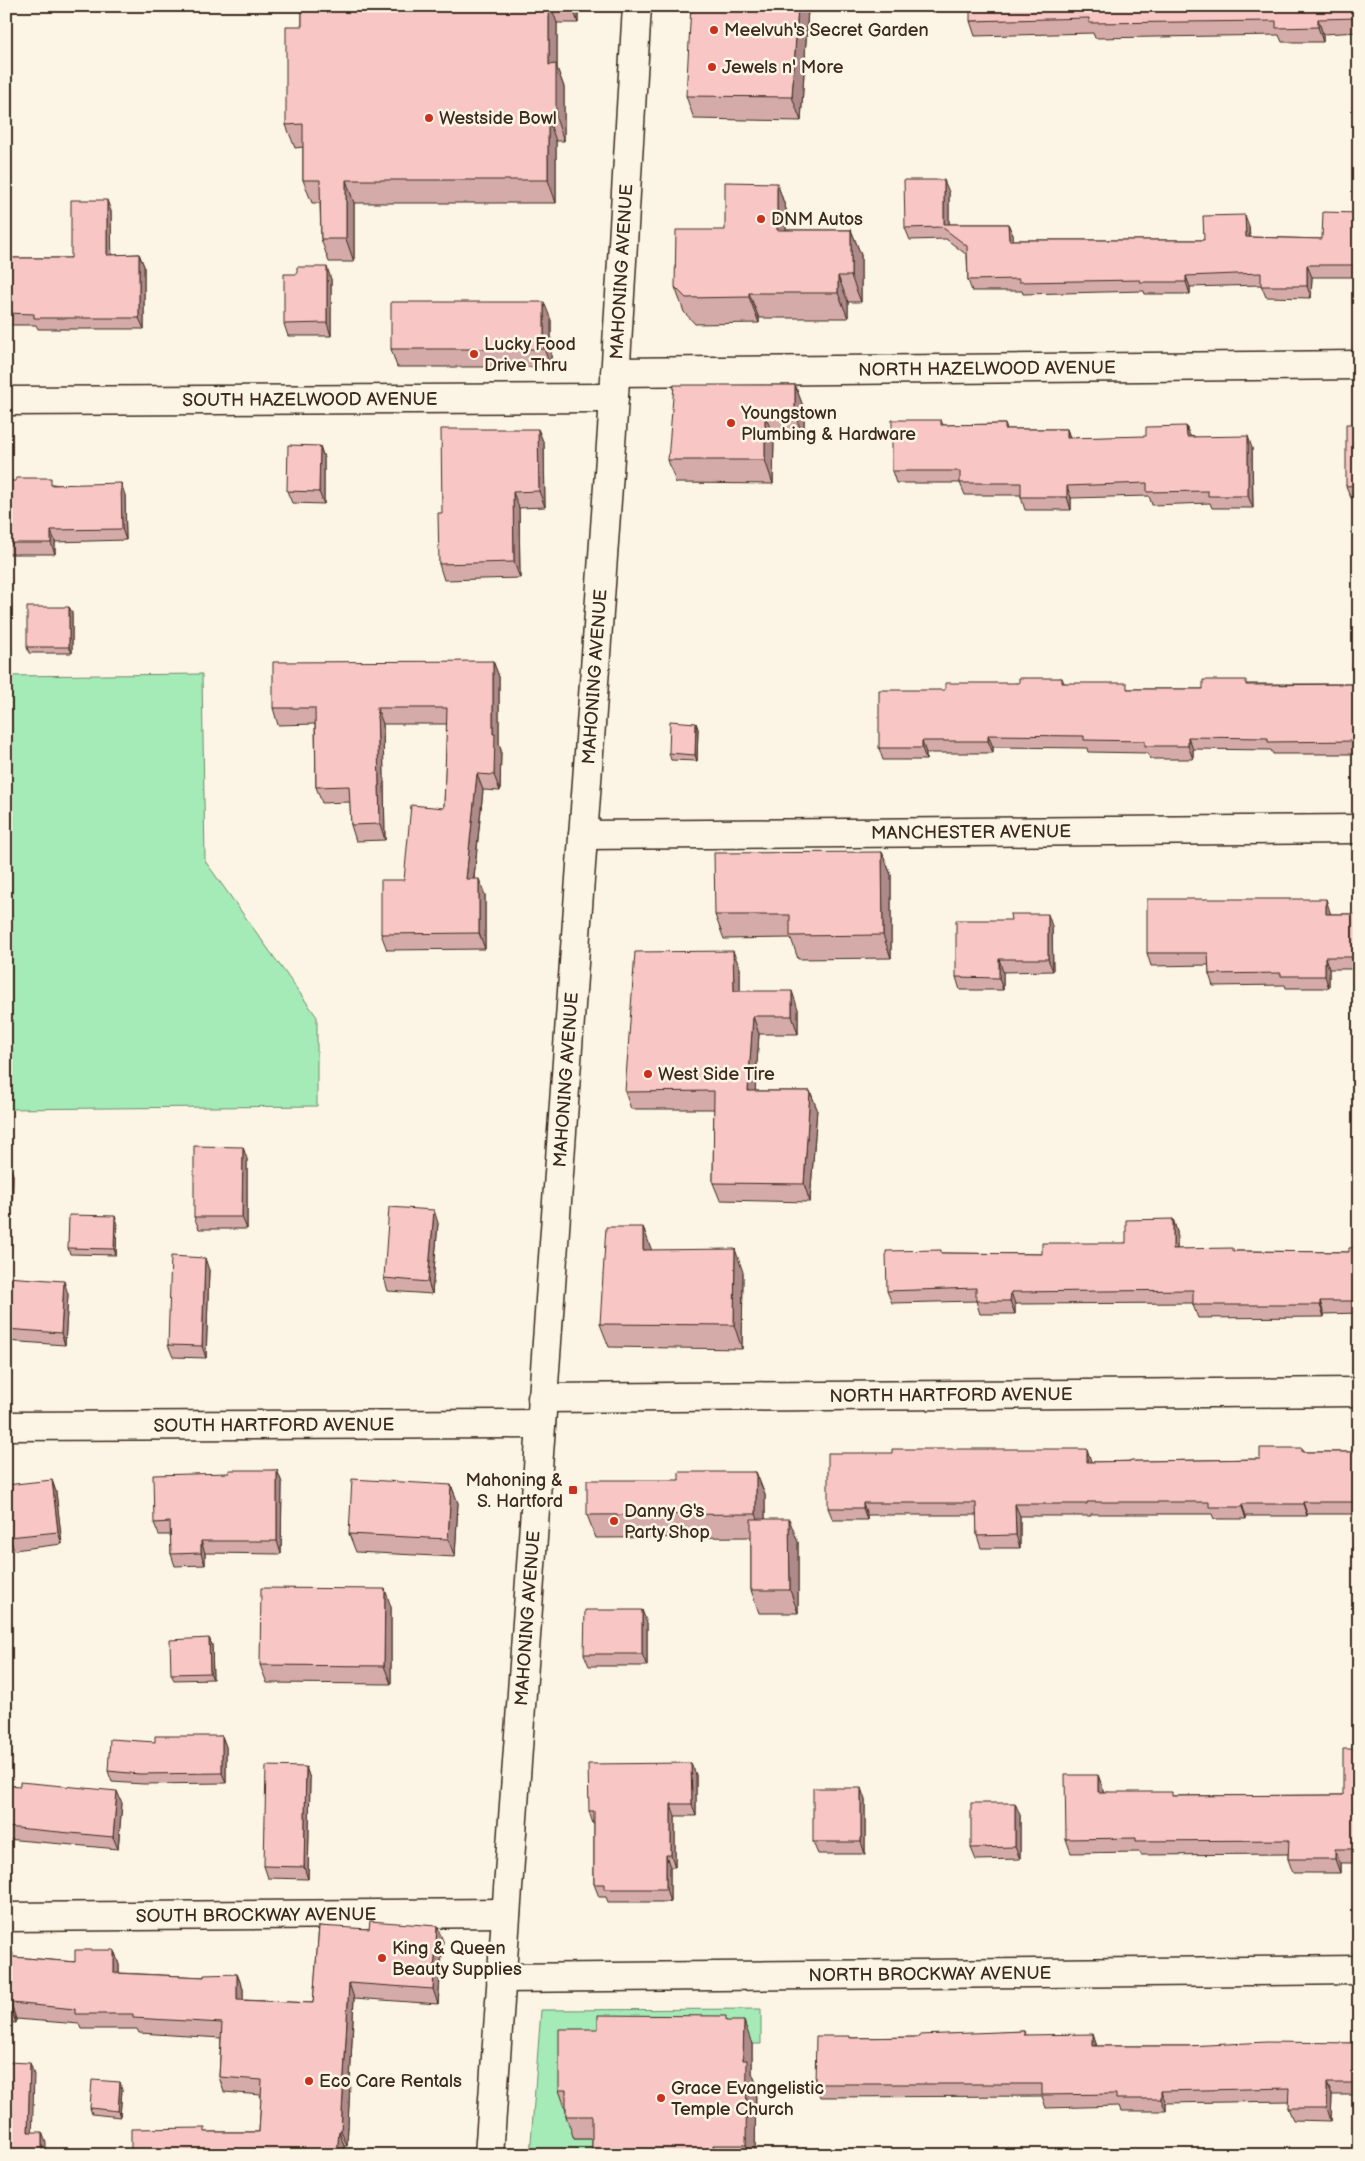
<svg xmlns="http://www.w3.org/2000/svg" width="1365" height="2161" font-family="'Balsamiq Sans',sans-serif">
  <rect width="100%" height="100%" fill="#fcf5e5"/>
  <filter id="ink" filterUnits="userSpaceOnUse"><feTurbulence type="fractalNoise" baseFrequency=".02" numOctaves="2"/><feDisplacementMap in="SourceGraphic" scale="10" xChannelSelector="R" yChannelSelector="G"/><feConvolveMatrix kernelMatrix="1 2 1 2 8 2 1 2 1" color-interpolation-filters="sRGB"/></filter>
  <g filter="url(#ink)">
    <path fill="#a5ebb7" stroke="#708a6a" d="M202,674l3,187 112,156v89l-311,3v-433z
      M761,2009v35h-9l-178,95h27v16h-71l11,-145z"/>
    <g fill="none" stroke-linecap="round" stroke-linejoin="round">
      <g stroke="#3b2a1e" stroke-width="31">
        <g id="minor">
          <path id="s1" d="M615,372l744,-7"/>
          <path id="s2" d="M6,401l608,-3"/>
          <path id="s3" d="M583,835l776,-6"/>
          <path id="s4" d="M542,1398l817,-6"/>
          <path id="s5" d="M6,1426l535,-2"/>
          <path id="s6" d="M6,1917l500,-4"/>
          <path id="s7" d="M501,1978l858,-8"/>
        </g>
      </g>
      <g stroke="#3b2a1e" stroke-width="31">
        <g id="major">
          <path id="s8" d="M489,2155l123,-1725 25,-424"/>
        </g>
      </g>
      <use href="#minor" stroke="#fcf5e5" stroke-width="28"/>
      <use href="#major" stroke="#fcf5e5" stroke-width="28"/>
    </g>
    <path fill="#d5aba9" stroke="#3b2a1e" d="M302,6h276v17h-21v45l7,19v54h-8v62h-202v59h-25l-8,-23 -1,-36h-8l-9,-23v-33l-8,1 -9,-23 16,-99z
      M1359,6v26l-36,2v8h-41l-3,-7 -184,3 -2,-5 -118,3 -5,-15z
      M808,9l-7,112 -107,-2 -8,-23z
      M777,183l9,26v21h65l10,25v47h-13v16h-89v5l-64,1 -11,-12 -9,-25 50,-57z
      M949,192v32h59l5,11v5h191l45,-14 1,11 72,2 37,-26v64h-47l-1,21 -45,-1 -5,-12 -71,2v7h-45l-1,-3 -121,3 -1,-3h-50l-4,-11 -1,-25 -21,-16 -36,1 -5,-12z
      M111,211v44l28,-1 5,12v63h-106l-2,-4h-26l-2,-8h-2v-59h65z
      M331,279v57h-43l-4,-12z
      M551,320v47h-154l-6,-18z
      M795,385l9,24v29h-30l-1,46 -97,-1 -8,-23z
      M941,420l2,5 62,-1 2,5h60l3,9 120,-2 62,12 1,60h-41l-2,-5 -58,2 -3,-9 -78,2v12h-46l-4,-13v-2h-56l-5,-12h-64l-4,-12z
      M1359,424v74h-8l-5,-12z
      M538,429l6,15 1,63 -26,1 1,70 -76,2 -5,-16 3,-51z
      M320,446l4,12v46l-32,-1 -5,-12z
      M6,481l47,3 72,11 1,45 -71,2v12h-48l-1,-2z
      M69,607l3,6v40h-43l-2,-6z
      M493,661l6,16v67l2,6 -1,41 -17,-1 -9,89 11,16v54l-98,1 -6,-16 23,-54 40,-72 3,-84h-64l2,116 -29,1 -5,-16 -1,-23 -28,1 -6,-16 -1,-63 -37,1 -5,-17z
      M1062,678l2,5 65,6h74l44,-5h112v70h-86l-2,-4 -78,-1v10h-43l-2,-6 -60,-1 -1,-4 -94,-1v6h-67v7h-43l-4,-12 66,-58 74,-7z
      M696,723l2,6 -1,32 -26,-1 -2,-7z
      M882,852l9,23v83l-93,1 -7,-21 -67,1 -9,-24z
      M1330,912v2h29v55h-30v19h-43l-1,-3 -72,1 -4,-12v-9l-58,1 -4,-13z
      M1052,926l1,45 -50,1v18h-43l-4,-13z
      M740,968v23l58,18v25h-39l-4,57h55l7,18 -7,93 -90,-2 -7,-17 1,-74h-83l-6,-17z
      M247,1159v70h-48l-5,-12z
      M6,1168h4l3,7 -1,46h-6z
      M1173,1219l4,13v17l57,2 115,1 10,-5v66l-35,1v3l-126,1 -5,-13v-2l-178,1v10h-35l-4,-13 -84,2 -5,-12 55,-38 100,1 84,-11z
      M117,1222l-1,33 -46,-1 -2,-6z
      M438,1223l-6,71 -44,-3 -4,-13z
      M643,1227l8,23 92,22 -1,77 -133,-2 -9,-23z
      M209,1270l-3,88 -33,-1 -5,-12z
      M6,1277l62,17 -3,51 -59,-4z
      M1302,1448l2,4h55v62h-52v2h-61v3h-32l-2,-5h-121v2h-71v32h-39l-4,-12v-21h-110v5h-34l-5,-12 263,-47v1l169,-3z
      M277,1470l5,13 -1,71 -76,-1v12l-30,1 -4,-12v-19h-12l-5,-12 75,-50z
      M756,1472l9,23v24l33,23v71h-39l-8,-23v-53l-155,1 -9,-23 92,-35z
      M52,1480l4,12 6,52 -48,6 -5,-13z
      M451,1485l7,18 -3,54 -99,-5 -7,-18z
      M391,1607v77l-124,-1 -7,-18z
      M647,1623v43h-58l-5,-12z
      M209,1638l3,7 1,34 -39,1 -3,-6z
      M222,1736l4,11v36l-83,1 -31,-2 -4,-11 47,-29z
      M1359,1749v114h-19v10h-47l-5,-14v-5l-147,1 -1,-3 -69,1 -5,-14 32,-64 5,14v3l70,4 170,-1z
      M691,1763l5,12v41h-21v51h-5v35h-62l-2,-5h-7l-5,-13v-60h-1l-4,-13z
      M306,1767l4,12 -2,100 -40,-1 -4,-12z
      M6,1785l116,18 -4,46 -112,-10z
      M865,1800v54h-47l-5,-12z
      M1020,1815v44l-44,1 -5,-12z
      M319,1926l124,15 -5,63 -84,-6 -7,148h-3v9h-213l76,-23h52l2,-37 -37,-3 -5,-15 2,-39 -82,-5 -2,-4h-56l-2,-5 -63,-5v4l-10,-1v-69l8,4 61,5 39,-12 5,15v8l85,4 33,-3 6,15v11l70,3z
      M727,2021l25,23v29l4,10 -1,72h-163v-16h-18l-8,-23v-6l-7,-20 39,-61z
      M1024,2031l2,4 71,11h90l172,-3v52h-27l-1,26 -38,-1 -5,-12 1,-7 -123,2v8h-45l-2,-5 -73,2 -4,-12 -222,1 -5,-13 36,-46 68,-1z
      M122,2089l-2,28 -28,-3 -2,-6z"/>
    <path fill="#ae8b8a" stroke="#3b2a1e" d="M549,6h2l6,17v45l7,19v54l-8,-23 -7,-53z
      M572,6h6v17z
      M798,6h8l2,3 -7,112 -9,-24z
      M1318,19l5,15v8l-5,-15z
      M548,118l8,23v62l-8,-23z
      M346,180l8,23v59l-8,-23z
      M944,180l5,12v40l-5,-8z
      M777,183l9,26v46l-9,-25z
      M107,200l4,11 1,55 -5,-11z
      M1245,215l4,11 1,23 -4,-12z
      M1008,224l5,11v17l-4,-12z
      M851,230l10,25v47l-10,-26z
      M139,254l5,12v63l-5,-11z
      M1307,265l5,12 -1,21 -4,-12z
      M327,267l4,12v57l-4,-13z
      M838,276l10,26v16l-10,-25z
      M1186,276l4,11v7l-4,-12z
      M749,293l10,25v5l-10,-26z
      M544,302l7,18v47l-7,-18z
      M795,385l9,24v29l-9,-23z
      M765,415l9,23 -1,46 -8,-24z
      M1186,426l5,12 -4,-1z
      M538,429l6,15 1,63 -6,-16z
      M1067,429l4,12 -4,-3z
      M1248,436l4,12 1,60 -5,-12z
      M320,446l4,12v46l-5,-12z
      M121,483l4,12 1,45 -4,-11z
      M1067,486l4,12v12l-4,-13z
      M513,492l6,16 1,70 -6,-16z
      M51,530l4,12v12l-4,-11z
      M69,607l3,6v40l-3,-6z
      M493,661l6,16v67l2,6 -1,41 -6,-16 -1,-41z
      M377,708l6,16 2,116 -5,-16z
      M696,723l2,6 -1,32 -2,-6z
      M988,735l5,12v6l-5,-12z
      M1188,737l5,12v10l-5,-13z
      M922,741l4,12v7l-4,-12z
      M477,774l6,16 -11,105 -6,-16z
      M882,852l9,23v83l-8,-23z
      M479,879l6,16v54l-6,-16z
      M1326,899l4,13v14l-4,-12z
      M1048,914l4,12 1,45 -5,-12z
      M733,951l7,17v41l-6,-18z
      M1325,957l4,12v19l-4,-12z
      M999,959l4,13v18l-4,-12z
      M792,991l6,18v25l-6,-18z
      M753,1016l6,18 -5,75 -6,-18z
      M810,1091l7,18 -7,93 -6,-18z
      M243,1147l4,12v70l-5,-12z
      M10,1168l3,7 -1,46 -3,-7z
      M434,1210l4,13 -6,71 -4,-12z
      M115,1216l2,6 -1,33 -2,-6z
      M1173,1219l4,13v29l-4,-12z
      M643,1227l9,24 -9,-1z
      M735,1249l8,23 -1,77 -8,-24z
      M205,1258l4,12 -3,88 -4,-12z
      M64,1281l4,13 -3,51 -4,-12z
      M1011,1292l4,12v10l-5,-13z
      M1320,1301l4,13v3l-4,-12z
      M1087,1449l4,12v13l-4,-12z
      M277,1470l5,13 -1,71 -4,-13z
      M756,1472l9,23v42l-9,-23z
      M52,1480l4,12 6,52 -4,-12z
      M451,1485l7,18 -3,54 -7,-18z
      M1303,1502l4,12v2l-4,-12z
      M863,1503l4,12v5l-4,-12z
      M1015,1504l5,12v32l-4,-13z
      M1242,1504l4,12v3l-4,-12z
      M789,1519l9,23v71l-8,-23z
      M201,1541l4,12v12l-4,-12z
      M385,1589l6,18v77l-7,-18z
      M642,1610l5,13v43l-5,-12z
      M209,1638l3,7 1,34 -3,-6z
      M222,1736l4,11v36l-4,-10z
      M691,1763l5,12v41l-4,-12z
      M306,1767l4,12 -2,100 -4,-12z
      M1098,1775l5,14v17l-5,-14z
      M861,1788l4,12v54l-4,-12z
      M117,1791l5,12 -4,46 -5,-12z
      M1015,1803l5,12v44l-5,-12z
      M671,1804l4,12v51l-4,-12z
      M1335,1849l5,14v10l-5,-14z
      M666,1855l4,12v35l-4,-13z
      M437,1926l6,15 -5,63 -5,-15z
      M114,1950l5,15v23l-5,-15z
      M237,1974l6,15v26l-6,-15z
      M349,1983l5,15 -7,148 -6,-15z
      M11,2003l5,16v4l-6,-16z
      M744,2021l8,23v29l4,10 -1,72h-5l-4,-10 -3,-85z
      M1093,2034l4,12h-4z
      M30,2063l4,11 -2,69 -4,-11z
      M120,2082l2,7 -2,28 -2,-6z
      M1327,2083l5,12 -1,26 -4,-13z
      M1161,2091l5,12v8l-5,-12z
      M339,2131l5,15v9h-7z
      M42,2132l4,11v12h-4z
      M713,2145l4,10h-4z"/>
    <path fill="#f8c7c5" stroke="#3b2a1e" d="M302,6h247v59l7,-1v54h-8v62h-202v59h-25l-1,-59h-17v-56l-17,1v-99h16z
      M691,6h107l-6,91 -106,-1z
      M970,6h389v12l-41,1v8l-42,1v-7l-187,2v-5l-119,3z
      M904,180h40v44h64l1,16h195l-1,-24 42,-1 1,22 76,2 1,-27 36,1v52h-52v21h-46v-13l-75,3v6h-46v-2l-121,2v-3l-51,1 -1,-34 -25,-19 -37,1z
      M725,182l52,1v47h74v46h-13v17h-89v4l-63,1 -11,-11 1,-57h49z
      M71,200h36v55l32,-1v64h-105v-4l-28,-1v-55h65z
      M297,267h30v56l-43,1v-50h13z
      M391,302h153v47h-153z
      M674,385h121v30h-30v45h-97z
      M892,420h49v5l64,-1v5h62v9l79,-2v-9l40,-1 1,11 61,-1v60h-40v-5l-61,1v-9l-80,3v11h-46v-14h-61v-12h-68z
      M1346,424h13v61l-13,1z
      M441,429h97l1,62 -26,1 1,70 -75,2 -1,-51h4z
      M288,445l32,1 -1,46 -32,-1z
      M16,478h35v7l70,-2 1,46 -71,1v13h-45v-62h10z
      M27,607h42v40h-42z
      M493,661v73h2l-1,41 -17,-1 -11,105h13v54l-98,1v-54h23l7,-75 33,3 3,-100h-70l3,116 -29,1 -2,-39 -33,1 -1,-79h-42v-46z
      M1019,678h43v5h65v6h76v-9h43v5l113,-1v57l-91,1v-4l-80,-1v9h-43v-5l-61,-1v-4l-96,-1v6h-66v7h-43v-58h66v-7h74z
      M670,721l26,2 -1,32 -26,-2z
      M882,852l1,83 -93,1v-21h-75l-1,-62z
      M1147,899h179v15h33v43h-34v19h-44v-3l-72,1 -1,-21h-61z
      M1010,914h38v45h-49v19l-43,-1v-57h55z
      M733,951l1,40h58v25h-39l-5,75h62l-6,93 -91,-1 1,-92 -89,1 10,-140z
      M194,1146l49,1 -1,70h-48z
      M6,1168h4l-1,46h-3z
      M389,1207l45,3 -6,72 -44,-4z
      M69,1215l46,1 -1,33 -46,-1z
      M1173,1219v30l60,-1v3l116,1v-4l10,-1v54h-39v4h-127v-15l-182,2 -1,9h-34v-13l-89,3 -1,-40 55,-1v3l101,1v-11h84v-23z
      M606,1227h37v23l92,-1 -1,76 -134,-1z
      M171,1256l34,2 -3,88 -34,-1z
      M6,1277l58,4 -3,52 -55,-4z
      M1260,1448h42v4h57v50h-56v2h-61v3h-33v-5h-122v2h-72l1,31 -39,1 -1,-33h-113v5h-35v-55h64v-4h195v13l173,-3z
      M229,1470h48v71h-76v12l-30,1 -1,-32 -16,1 -1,-48 76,-2z
      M679,1472h77v42l-169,1v-35h92z
      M352,1479l99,6 -3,54 -99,-5z
      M52,1480l6,52 -49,5 -3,-25v-27z
      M751,1519h38l1,71h-39z
      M261,1588l124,1 -1,77 -124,-1z
      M585,1610h57v44h-58z
      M209,1638l1,35 -39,1 -1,-34z
      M155,1736h67v37l-83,1 -31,-3 2,-32 45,3z
      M1343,1749h16v100h-24v10h-47l1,-19 -153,1v-3l-70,1 -1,-64h33v17h74v4l171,-1z
      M691,1763l1,41h-21v51h-5v34h-62v-5h-10v-73h-5l-1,-47z
      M266,1766l40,1 -2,100 -40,-1z
      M20,1782l97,9 -4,46 -107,-10v-42l14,1z
      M813,1788h48v54h-48z
      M971,1803h44v44l-44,1z
      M370,1921l67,5 -4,63 -84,-6 -8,148h-2l-2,24h-206v-26l74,-1v4h54l3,-52 -43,-3 3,-54 -89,-5v-4h-58v-5l-64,-6 -1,4h-4v-54h7v4l62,5v-12h39v23l90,4v-2l33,-1v26l76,3 6,-77 50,3z
      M598,2015l128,1v5h18l-1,39h4l-1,85h-33v10h-121v-39h-26v-26h-7v-61h39z
      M1024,2031v4l69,-1v12h94l80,-4 92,1v40h-32v25h-39l1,-20 -128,3v8h-45v-5l-74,1v-11h-227l1,-48h34v2l69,-1v-2z
      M6,2062l24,1 -2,69h14v23h-36z
      M92,2080l28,2 -2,29 -28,-3z"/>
  </g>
  <g fill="#c8321e" stroke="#fcf5e5" stroke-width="2">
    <circle cx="714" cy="30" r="5"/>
    <circle cx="712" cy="67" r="5"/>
    <circle cx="429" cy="118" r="5"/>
    <circle cx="761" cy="219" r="5"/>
    <circle cx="474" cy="354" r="5"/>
    <circle cx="731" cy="423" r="5"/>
    <circle cx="648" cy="1074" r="5"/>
    <rect x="568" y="1485" width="10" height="10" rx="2.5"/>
    <circle cx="614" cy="1521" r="5"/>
    <circle cx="382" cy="1958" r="5"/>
    <circle cx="309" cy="2081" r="5"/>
    <circle cx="661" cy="2098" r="5"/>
  </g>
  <g text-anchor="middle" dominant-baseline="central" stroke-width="5" stroke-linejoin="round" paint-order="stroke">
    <g font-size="18" fill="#3b2a1e" stroke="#fcf5e5" text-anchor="start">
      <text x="724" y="30">Meelvuh's Secret Garden</text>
      <text x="722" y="67">Jewels n' More</text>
      <text x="439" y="118">Westside Bowl</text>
      <text x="771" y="219">DNM Autos</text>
      <text x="484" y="344">Lucky Food<tspan x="484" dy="21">Drive Thru</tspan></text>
      <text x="741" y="413">Youngstown<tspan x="741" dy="21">Plumbing &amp; Hardware</tspan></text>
      <text x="658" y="1074">West Side Tire</text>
      <text x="563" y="1480" text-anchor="end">Mahoning &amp;<tspan x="563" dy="21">S. Hartford</tspan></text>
      <text x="624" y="1511">Danny G's<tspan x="624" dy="21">Party Shop</tspan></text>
      <text x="392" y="1948">King &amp; Queen<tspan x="392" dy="21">Beauty Supplies</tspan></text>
      <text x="319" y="2081">Eco Care Rentals</text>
      <text x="671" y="2088">Grace Evangelistic<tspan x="671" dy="21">Temple Church</tspan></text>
    </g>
    <g font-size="18" fill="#3b2a1e" stroke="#fcf5e5">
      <text stroke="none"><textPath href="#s8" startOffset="1888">MAHONING AVENUE</textPath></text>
      <text stroke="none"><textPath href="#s1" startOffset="372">NORTH HAZELWOOD AVENUE</textPath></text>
      <text stroke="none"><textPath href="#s2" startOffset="304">SOUTH HAZELWOOD AVENUE</textPath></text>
      <text stroke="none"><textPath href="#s8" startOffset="1482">MAHONING AVENUE</textPath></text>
      <text stroke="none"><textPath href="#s3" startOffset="388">MANCHESTER AVENUE</textPath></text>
      <text stroke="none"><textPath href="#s8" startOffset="1078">MAHONING AVENUE</textPath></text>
      <text stroke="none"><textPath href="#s4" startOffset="409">NORTH HARTFORD AVENUE</textPath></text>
      <text stroke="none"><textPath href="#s5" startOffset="268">SOUTH HARTFORD AVENUE</textPath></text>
      <text stroke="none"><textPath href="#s8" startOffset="538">MAHONING AVENUE</textPath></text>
      <text stroke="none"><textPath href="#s6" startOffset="250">SOUTH BROCKWAY AVENUE</textPath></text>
      <text stroke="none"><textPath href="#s7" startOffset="429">NORTH BROCKWAY AVENUE</textPath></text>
    </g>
  </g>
  <rect width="1365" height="2161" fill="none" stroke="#fcf5e5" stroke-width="25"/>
  <rect x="12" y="12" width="1340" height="2136" fill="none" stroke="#3b2a1e" stroke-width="2" filter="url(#ink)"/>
</svg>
